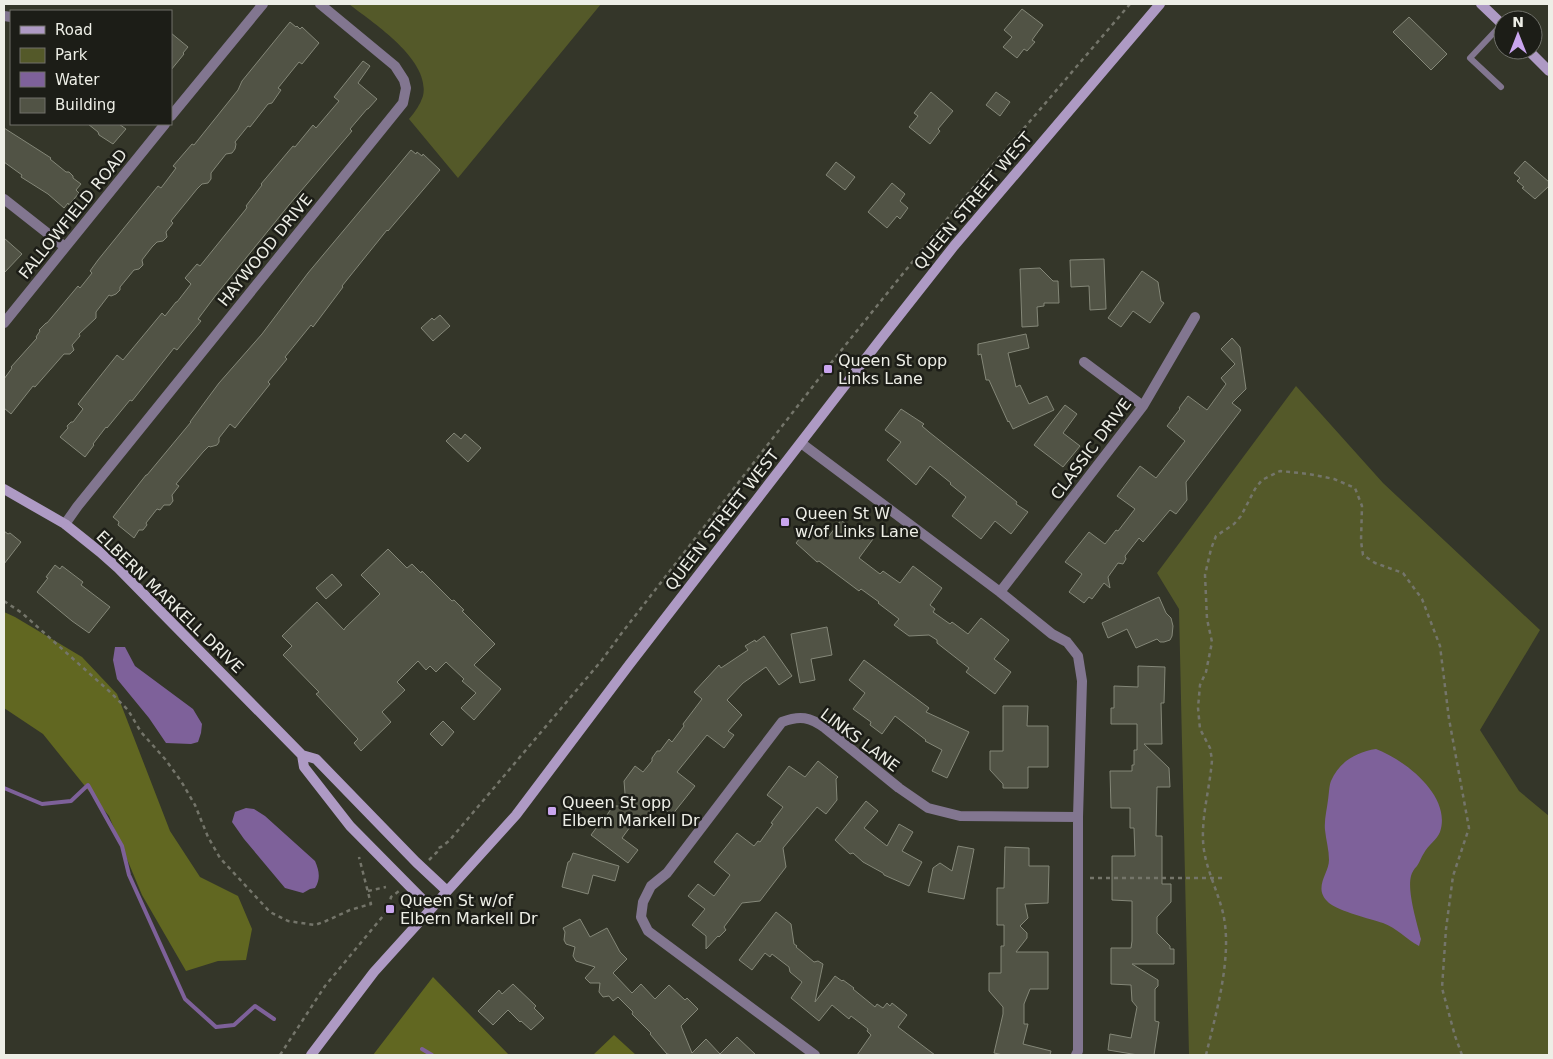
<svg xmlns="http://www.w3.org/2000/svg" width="1553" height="1059" font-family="'DejaVu Sans',sans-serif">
  <rect width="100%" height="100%" fill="#343629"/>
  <path fill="#545929" d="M349,4h252l-143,174 -49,-59c6,-7 11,-14 14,-23 8,-36 -50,-73 -74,-92z
    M1296,386l87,97 157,147 -60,100 39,61 30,25v239h-360l-10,-446 -22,-36z"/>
  <path fill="#616721" d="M4,612l11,5 67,40 35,37 53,137 30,46 38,19 14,33 -6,31 -28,1 -32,10 -44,-76 -33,-79 -66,-82 -39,-26z
    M433,977l76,78h-136z
    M614,1035l22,20h-43z"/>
  <path fill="#7e619a" d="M115,647h10l10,19 58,43 9,15 -1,9 -3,9 -7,2 -25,-1 -17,-25 -32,-39 -4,-19z
    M1376,749c29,11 76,47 64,83 -3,8 -12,13 -16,21 -3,4 -4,9 -7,13 -3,3 -5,6 -6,10 -4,15 6,47 10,63l-2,7c-13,-7 -22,-18 -36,-23 -13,-4 -44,-12 -54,-20 -17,-15 0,-29 0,-43 0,-10 -3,-20 -4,-30 -1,-10 2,-21 3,-30 1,-6 1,-14 3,-19 8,-19 25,-29 45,-32z
    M246,808l8,1 11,7 50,45c4,9 6,18 0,27l-5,1 -7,4 -18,-5 -41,-49 -12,-17 3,-10z"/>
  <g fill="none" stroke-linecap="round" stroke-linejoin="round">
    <path stroke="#7e619a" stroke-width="4" d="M4,788l38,16 29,-3 17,-16 34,61 7,29 56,124 31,28 18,-2 21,-19 19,13
      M422,1049l10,6"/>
  </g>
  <path fill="#515345" stroke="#848778" d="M1022,9l21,16 -11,15 3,2 -8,9 -3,-2 -7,9 -14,-11 9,-10 -8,-7z
    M1409,17l38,37 -16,16 -38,-38z
    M290,22l6,5 1,-1 3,3 2,-2 17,16 -17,21 -3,-2 -21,26 3,2 -9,13 -4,1 -18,23 -2,-1 -13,16 1,2 -1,5 -3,4 -6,1 -15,19v6l-3,4 -6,1 -5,5 -26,32 2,2 -7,9 1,5 -4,4 -6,1 -5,5 -10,13 1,5 -4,4 -5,1 -14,17v3l-4,4 -5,2 -2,-1 -13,17v6l-17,16 1,2 -8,9 2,5 -4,4h-6l-29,33 -2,-1 -22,28 -7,-6v-29l8,-11 -1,-1 26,-29 -1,-1 4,-6 -1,-1 7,-7h1l31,-37 2,2 12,-15 -2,-2 8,-11 60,-74 3,2 15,-20 -3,-2 19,-22 2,1 44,-55 4,-9z
    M171,33l17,14 -5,6 1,1 -13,16z
    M363,61l7,5 -12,17 19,16 -9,10h-1l-17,20 2,2 -63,74 -73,90 -18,24 3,2 -24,29 -3,-2 -42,53 -2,-1 -23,28 -1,-1 -13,17 1,1 -9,12 -25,-20 8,-9 -1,-2 4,-4h2l10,-13 -5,-5 39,-49 6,5 39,-47 3,3 11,-14h1l14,-18 -6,-6 12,-14 3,2 46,-57 1,-2 -1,-1 16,-21 -1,-1 32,-38 2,1 18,-22 3,3 23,-27 -5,-4z
    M931,92l22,19 -15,18 2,2 -10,13 -21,-17 9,-11 -4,-3z
    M996,92l14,10 -10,14 -14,-11z
    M88,124h31l7,5 -13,15 -14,-9 -1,-3z
    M4,128l47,30 -1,1 16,13h3l4,4v2l8,6 -5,6 3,3 -10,12 -1,-2 -4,5 -16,-14 -27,-17 1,-2 -18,-13z
    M411,150l5,4 1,-2 5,4 1,-2 17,16 -52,61 -1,-1 -45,56 1,1 -30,40 -2,-2 -26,32 2,2 -19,23 2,2 -35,44 -5,-4 -11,14v4l-2,3 -7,2 -1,-1 -6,6 -27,32 3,2 -7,9 1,6 -3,4h-6l-4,5 -3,-1 -11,14 1,2 -4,5h-4l-5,8 -16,-13 1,-3 -6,-5 33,-42h1l44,-53h-1l29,-39 43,-49 46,-61z
    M1525,161l24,21v4l-14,13 -13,-11 2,-1 -7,-6 3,-3 -6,-5z
    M836,162l19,15 -10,13 -19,-15z
    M892,183l13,11 -5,7 8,7 -8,11 -3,-3 -10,12 -19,-16z
    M4,238l18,16 -18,19z
    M1104,259l2,50 -16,1 -1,-24 -18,1 -1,-27z
    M1040,268l13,13h5l1,22h-15v3l-7,1 1,19 -16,1 -2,-58z
    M1142,271l16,11 3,19 3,2 -14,20 -17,-12 -12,16 -13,-9z
    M440,315l10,11 -17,15 -12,-13 11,-10 2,2z
    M1026,334l3,14 -21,5 8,34 4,-2 9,19 18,-8 7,14 -41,19 -4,-8 -1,1 -19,-42h-3l-5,-26 -3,1v-11z
    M1232,338l8,9 6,42 -14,14 9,7 -55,72 1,18 -11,14 -6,-4 -27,32 -4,-4 -14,18 1,3 -3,5 -5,-1 -10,14 2,11 -6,-5 -12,16 -3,-2 -5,6 -15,-11 13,-18 -17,-12 24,-30 16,12 11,-14 2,1 17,-22 -18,-13 23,-30 16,12 29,-37 -18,-15 13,-17 -1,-1 9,-12 19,14 19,-26 -5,-6 14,-14 -14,-15z
    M1065,405l12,9 -14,19 17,13 -17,21 -29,-22z
    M901,409l23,15 -2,2 7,6 88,70 -1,2 12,8 -17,22 -16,-13 -14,18 -29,-23 14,-19 -16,-13 1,-1 -21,-17 -14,19 -29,-25 14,-18 -16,-12z
    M454,433l7,6 4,-5 16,14 -13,14 -22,-21z
    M841,520l17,14 3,-5 12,10 -14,19 21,16 3,-3 17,12 13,-17 29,22 -12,17 5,4 -2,3 17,12 2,-2 16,12 13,-16 28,22 -15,19 17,13 -16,22 -29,-22 3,-4 -32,-25v-3l-8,-5 -20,1 -15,-11 5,-6 -21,-16 1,-1 -18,-13 -2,2 -40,-30 -2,1 -21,-19 16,-20 17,13z
    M4,531l4,3 2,-1 11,9 -17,22z
    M388,549l19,19 5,-4 9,9 1,-2 30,30 2,-1 10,10 -2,1 33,33 -21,21 27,24 -27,31 -13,-12 15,-15 -14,-12 2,-2 -18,-17 -10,10 -6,-6 -4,4 -8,-9 -21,21 8,8 -23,22 9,10 -30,29 -7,-8 4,-4 -42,-45 3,-2 -36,-37 9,-9 -10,-10 35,-34 27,28 1,-2 35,-34 -19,-19z
    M55,565l5,4 2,-3 21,16 -2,3 29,22 -21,26 -17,-12 -35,-29 11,-14 -2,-1z
    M332,574l10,11 -16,14 -10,-11z
    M1159,597l7,16 5,5 2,8 -1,10 -2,4 -6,2h-4l-3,-3 -21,9 -9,-19 -19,9 -6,-15z
    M827,627l5,28 -21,4 4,21 -15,3 -9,-49z
    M764,636l28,40 -13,9 -13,-18 -23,16 -16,17 15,15 -14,16 6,4 -10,13 -17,-13 -30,37 18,14 -23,29 -15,-12 -14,17 -5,-4 -16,22 16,12 -10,13 -37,-28 11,-15 1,1 10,-15h13l-2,-25 11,-15 8,6 9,-11v-3l5,-7h3l9,-12 3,3 12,-16 -1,-2 19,-25 -8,-7 25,-27 2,3 27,-18 -3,-4 10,-6 1,2z
    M864,660l65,48 -3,4 43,20 -22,46 -15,-7 10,-21 -17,-9 1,-1 -31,-24 -13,18 -12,-9 1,-3 -18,-13 12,-16 -16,-13z
    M1138,666l27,1 -1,36h-3l1,41h-18l25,24 1,19h-13l-1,49h6v48h9v18l-14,15v16l13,13v3h4v15h-42l26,16v6l-3,3v32l4,1 -5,33h-16l-30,-5 2,-16 21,4 6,-31 -5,-6 -1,-16 -20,-1v-36h20l1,-7v-40l-20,-1v-44h23l-1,-28h-4v-20h-19l-1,-37h22v-6h2v-15h3v-26h-26v-16h3v-22l24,1z
    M1003,706h25l-1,20h21v41h-20v21h-25v-4l-13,-14v-19h13z
    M443,721l11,11 -12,14 -12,-12z
    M818,761l20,16 -2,2 1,21 -11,14 -9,-7 -34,41 3,19 -26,34 -18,2 -18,24 2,3 -7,7 -1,-1 -12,13v-13l-14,-11 13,-16 -17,-13 10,-12 16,12 16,-21 -16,-13 23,-29 17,13 4,-5 2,1 13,-18 -2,-1 12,-16 -16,-12 22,-29 16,11z
    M866,801l12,10 -14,17 23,18 12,-22 14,8 -11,19 20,11 -13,24 -25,-11 -1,-2 -20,-11 -10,-9 -3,1 -15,-14z
    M958,846l16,3 -10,50 -36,-7 5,-24 7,-5 12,8z
    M1005,847l24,1v18h20l-1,37 -23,1 3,14 -8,8 7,7v5l-11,14h32v37h-18l-6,15v20h4l-5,20 28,7 -1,4h-47l-9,-2 9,-39v-7l-14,-16v-18h12v-27h3v-21h-7v-37h7z
    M573,853l46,13 -4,15 -22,-6 -5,19 -26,-7 6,-25 2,-1z
    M776,912l15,12 3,20 3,2 -1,1 18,15 4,-1 5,3 -8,38 20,-26 7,5 1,-1 11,8 -1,1 22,18 2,-3 6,4 4,-5 3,3 2,-3 15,12 -9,12 37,28h-78l14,-20 -4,-4 1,-2 -17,-13 -2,3 -17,-14 -13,16 -28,-23 11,-16 -12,-10 -1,-5 -17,-13 -2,3 -5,-4 -13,17 -13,-10z
    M580,919l10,18 17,-9 13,24 7,7 -14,14 19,20 9,-9 14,15 14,-14 16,15 2,-2 11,11 -17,17 11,27 14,-14 14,15 17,-17 19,18h-84l-5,-1 -17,-20 1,-1 -19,-19 1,-2 -15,-15 -5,4 -4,-5 -6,1 -4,-5 1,-9h-10l-5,-5 10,-11 -19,-6 -3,-5 2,-9 -9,-3 -2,-4 1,-8 -2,-4z
    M513,984l23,22 -2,2 10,10 -13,12 -10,-9 -1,1 -12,-12 -15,15 -15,-14 21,-21 3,4z"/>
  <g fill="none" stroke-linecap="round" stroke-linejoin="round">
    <path stroke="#74756a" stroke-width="2.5" stroke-dasharray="4 4" stroke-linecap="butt" d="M4,601l18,12 87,78 19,19 13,22 24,27 16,22 14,24 13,32 12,21 50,54 18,9 27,4 11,-4 24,-11 21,-6 -12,-47
      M429,860l8,-8 1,-4 3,-1 8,-6 153,-181 19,-26 210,-271 124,-154 175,-205
      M1090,878h133
      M368,891l18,-4
      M280,1055l45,-69 63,-76 3,-13 8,-6
      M1206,1055c10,-42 27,-99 17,-142 -6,-25 -19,-47 -20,-73 -1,-27 7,-53 9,-80l-2,-12 -10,-19 -2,-21 2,-23 6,-13 6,-30 -5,-23 -2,-44 6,-26 5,-13 18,-12 7,-8 14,-27 7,-9 18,-9 29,3 25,5 21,9 7,18 -1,35 2,14 12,8 28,10 19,26 18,47 9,73 20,109 -16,48 -7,53 -4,59 13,48 7,19"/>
    <path stroke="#827690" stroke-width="6" d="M1501,87l-31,-29 32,-34"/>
    <path stroke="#827690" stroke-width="10" d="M4,16l7,1
      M171,116l92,-112
      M4,199l61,48
      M4,323l161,-199
      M1084,362l59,44
      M801,443l199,149 52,42 15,8 11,14 4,25 -4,136v234l-2,4
      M65,524l12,-17 326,-404 3,-15 -2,-8 -9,-14 -75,-62
      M1000,592l143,-186 52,-89
      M815,1055l-167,-124 -7,-14 2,-15 8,-16 16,-13 115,-151c18,-7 28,-5 43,6l74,60 29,20 32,8 118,1"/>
    <path stroke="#ae9ac4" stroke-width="10" d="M1481,4l22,21
      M1528,50l21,21
      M4,489l61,35 35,28 18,16 184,187 14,4 100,103 31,29
      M302,755l2,12 46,59 81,82
      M311,1055l63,-83 142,-157 113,-150 251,-325 74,-94 206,-242"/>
  </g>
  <g fill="#c9a5ee" stroke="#1c1d17" stroke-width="2">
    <rect x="823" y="364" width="10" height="10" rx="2.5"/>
    <rect x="780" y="517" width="10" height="10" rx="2.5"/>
    <rect x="547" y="806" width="10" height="10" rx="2.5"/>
    <rect x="385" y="904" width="10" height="10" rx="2.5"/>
  </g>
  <g text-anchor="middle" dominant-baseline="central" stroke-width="5" stroke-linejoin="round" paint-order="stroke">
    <g font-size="16" fill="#edeee6" stroke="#1c1d17">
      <text transform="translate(973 201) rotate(-50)">QUEEN STREET WEST</text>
      <text transform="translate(73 214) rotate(-51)">FALLOWFIELD ROAD</text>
      <text transform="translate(265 250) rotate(-51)">HAYWOOD DRIVE</text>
      <text transform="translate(1091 449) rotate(-53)">CLASSIC DRIVE</text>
      <text transform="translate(722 520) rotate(-52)">QUEEN STREET WEST</text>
      <text transform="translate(170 602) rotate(44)">ELBERN MARKELL DRIVE</text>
      <text transform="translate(860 740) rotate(37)">LINKS LANE</text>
    </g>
    <g font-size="16" fill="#edeee6" stroke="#1c1d17" text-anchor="start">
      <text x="838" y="360">Queen St opp<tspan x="838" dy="18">Links Lane</tspan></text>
      <text x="795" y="513">Queen St W<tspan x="795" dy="18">w/of Links Lane</tspan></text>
      <text x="562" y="802">Queen St opp<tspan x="562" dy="18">Elbern Markell Dr</tspan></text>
      <text x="400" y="900">Queen St w/of<tspan x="400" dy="18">Elbern Markell Dr</tspan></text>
    </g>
  </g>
  <rect width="1553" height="1059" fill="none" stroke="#edeee6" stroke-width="10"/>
  <rect x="10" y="10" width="162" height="115" fill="#1c1d17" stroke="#70716a"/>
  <rect x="20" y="26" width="25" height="8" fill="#ae9ac4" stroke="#70716a"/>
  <text x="55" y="35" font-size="15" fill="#edeee6">Road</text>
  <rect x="20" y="48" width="25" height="15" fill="#545929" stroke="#70716a"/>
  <text x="55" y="60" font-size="15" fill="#edeee6">Park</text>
  <rect x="20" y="72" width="25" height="15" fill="#7e619a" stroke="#70716a"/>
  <text x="55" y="85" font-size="15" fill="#edeee6">Water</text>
  <rect x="20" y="98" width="25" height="15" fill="#515345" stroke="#70716a"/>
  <text x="55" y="110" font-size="15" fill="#edeee6">Building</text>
  <g transform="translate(1518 35)"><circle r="24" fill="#1c1d17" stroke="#70716a"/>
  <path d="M0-4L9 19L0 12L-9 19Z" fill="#c9a5ee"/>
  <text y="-8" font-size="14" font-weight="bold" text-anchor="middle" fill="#edeee6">N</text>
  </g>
</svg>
